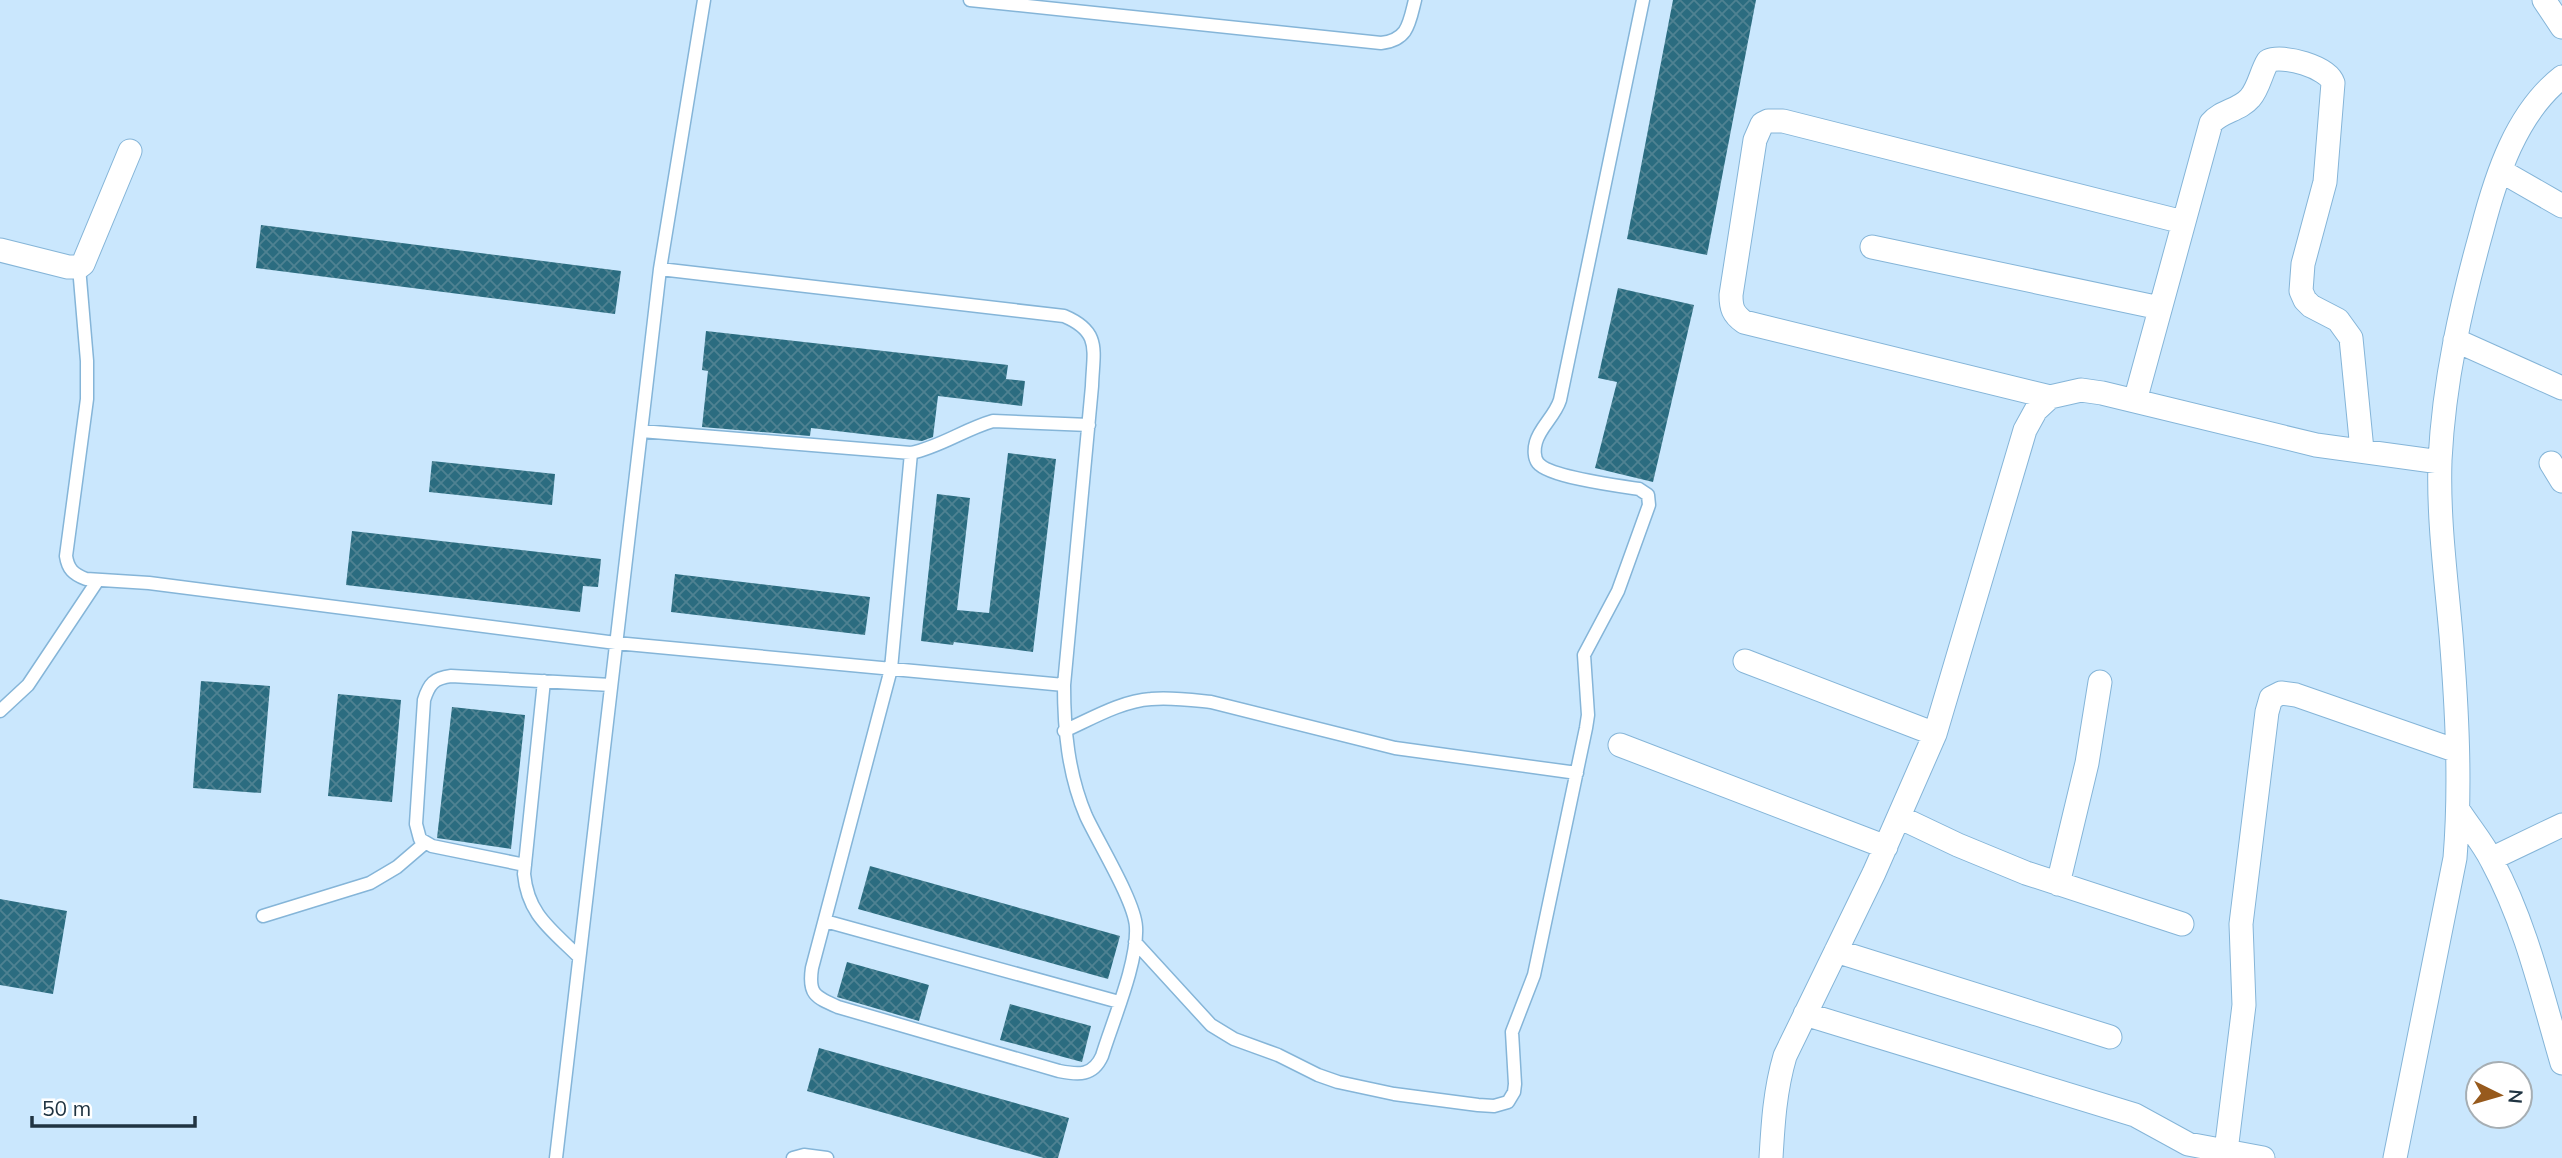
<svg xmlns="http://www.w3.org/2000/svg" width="2562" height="1158" font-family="Mulish,sans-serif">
  <defs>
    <pattern id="building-cross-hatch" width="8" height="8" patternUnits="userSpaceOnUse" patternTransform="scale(1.75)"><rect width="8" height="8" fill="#2b6c80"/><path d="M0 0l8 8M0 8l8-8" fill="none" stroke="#4f8292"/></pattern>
  </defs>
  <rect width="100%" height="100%" fill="#cae7fd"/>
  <path fill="url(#building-cross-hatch)" d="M1673,0h83l-49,255 -80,-16z
    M261,225l360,46 -6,43 -359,-46z
    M1618,288l76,17 -41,177 -58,-14 22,-86 -19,-4z
    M706,331l302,34 -2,14 19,2 -3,25 -84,-10 -5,41 -11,4 -111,-13 -1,8 -108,-9 6,-56 -6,-1z
    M1008,453l48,6 -23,193 -79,-10 -1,3 -32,-4 16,-147 33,4 -13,112 32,3z
    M432,461l123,13 -3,31 -123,-13z
    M352,531l249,28 -3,28 -15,-1 -3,26 -234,-27z
    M675,574l195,23 -5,38 -194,-23z
    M201,681l69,5 -9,107 -68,-5z
    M338,694l63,6 -9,102 -64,-6z
    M452,707l73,8 -14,134 -74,-11z
    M870,866l250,70 -12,43 -250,-70z
    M0,899l67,12 -14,83 -53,-9z
    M847,962l82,23 -10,36 -82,-24z
    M1010,1004l81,22 -9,36 -82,-22z
    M819,1048l250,70 -11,40h-14l-237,-67z"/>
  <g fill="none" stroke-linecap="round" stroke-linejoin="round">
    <g stroke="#85b5d8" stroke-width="15">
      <path id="lane" d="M970,0l411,43c27,-3 28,-19 34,-43
        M79,267l8,94v38l-21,157c2,13 7,18 20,23l63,4 467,60 448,42
        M660,269l404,47c38,16 29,35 28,70l-28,299c0,44 4,89 22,131 12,26 49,86 50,111 2,36 -23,93 -34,129 -9,20 -23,19 -43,15l-221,-64c-23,-10 -30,-13 -26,-39l79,-299 20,-216
        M641,431l270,22c29,-6 54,-24 82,-32l96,4
        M544,681l-20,193c4,41 27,55 55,83
        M0,711l28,-26 70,-105
        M1064,731c27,-12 57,-30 87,-32 20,-2 41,1 60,3l184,46 182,25
        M525,865l-93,-19 -12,-7 -4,-15 8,-124c5,-16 10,-22 27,-24l160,9
        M263,916l107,-33 27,-16 28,-24
        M825,921l294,81
        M1135,942l76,83 23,14 44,16 40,20 20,7 56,12 84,11 16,1 14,-4 6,-10 1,-8 -3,-52 22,-57 52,-247 2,-13 -4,-60 34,-64 31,-86 -1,-10 -9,-6c-20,-3 -90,-12 -101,-26 -4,-5 -4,-14 -2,-21 4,-15 19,-26 24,-42l83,-400
        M556,1158l104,-889 44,-269
        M793,1158l11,-3 23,3"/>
    </g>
    <g stroke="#85b5d8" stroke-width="25">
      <path id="street" d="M2544,0l18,27
        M2501,171l61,35
        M1872,247l288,61
        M0,250l68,17h11l4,-3 47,-113
        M2455,340l107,48
        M2050,397l-306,-75c-11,-8 -13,-14 -13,-27l24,-155 7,-16 6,-3h15l400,101
        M2135,401l76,-278c10,-12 29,-13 39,-25 9,-10 11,-26 18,-37 15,-7 60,6 65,22l-8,99 -22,82 -2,27 4,9 6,6 27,14 13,18 11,112
        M2551,463l11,18
        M1745,661l190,73
        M1620,745l266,102
        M2459,811c11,17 24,32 33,50 34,63 50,134 70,202
        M1899,817l59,28 68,28 156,51
        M2491,859l71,-34
        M2058,884l29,-121 13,-81
        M1836,951l274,86
        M1805,1014l330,101 53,29 75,14
        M2226,1151l18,-146 -3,-81 26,-212 4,-14 10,-5 15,2 161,56
        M1771,1158c2,-35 4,-68 14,-102l89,-183 61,-139 90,-304 11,-20 14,-13 31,-7 21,3 214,52 124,17
        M2395,1158l60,-300c6,-74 2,-149 -4,-223 -5,-58 -13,-117 -11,-175 4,-79 21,-155 42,-230 14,-54 34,-117 80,-153"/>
    </g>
    <use href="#lane" stroke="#fff" stroke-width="12"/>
    <use href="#street" stroke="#fff" stroke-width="23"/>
  </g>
  <g transform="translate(2499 1095) rotate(95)"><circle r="33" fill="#ffffff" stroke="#a6aeb3" stroke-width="2"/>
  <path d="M0-5L12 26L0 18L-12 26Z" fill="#975a1d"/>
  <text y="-10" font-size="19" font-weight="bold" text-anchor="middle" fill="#203442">N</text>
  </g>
  <path d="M32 1116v10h163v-10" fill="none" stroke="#203442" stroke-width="3.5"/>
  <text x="42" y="1116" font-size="21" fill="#203442" stroke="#ffffff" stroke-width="5" paint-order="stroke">50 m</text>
</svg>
